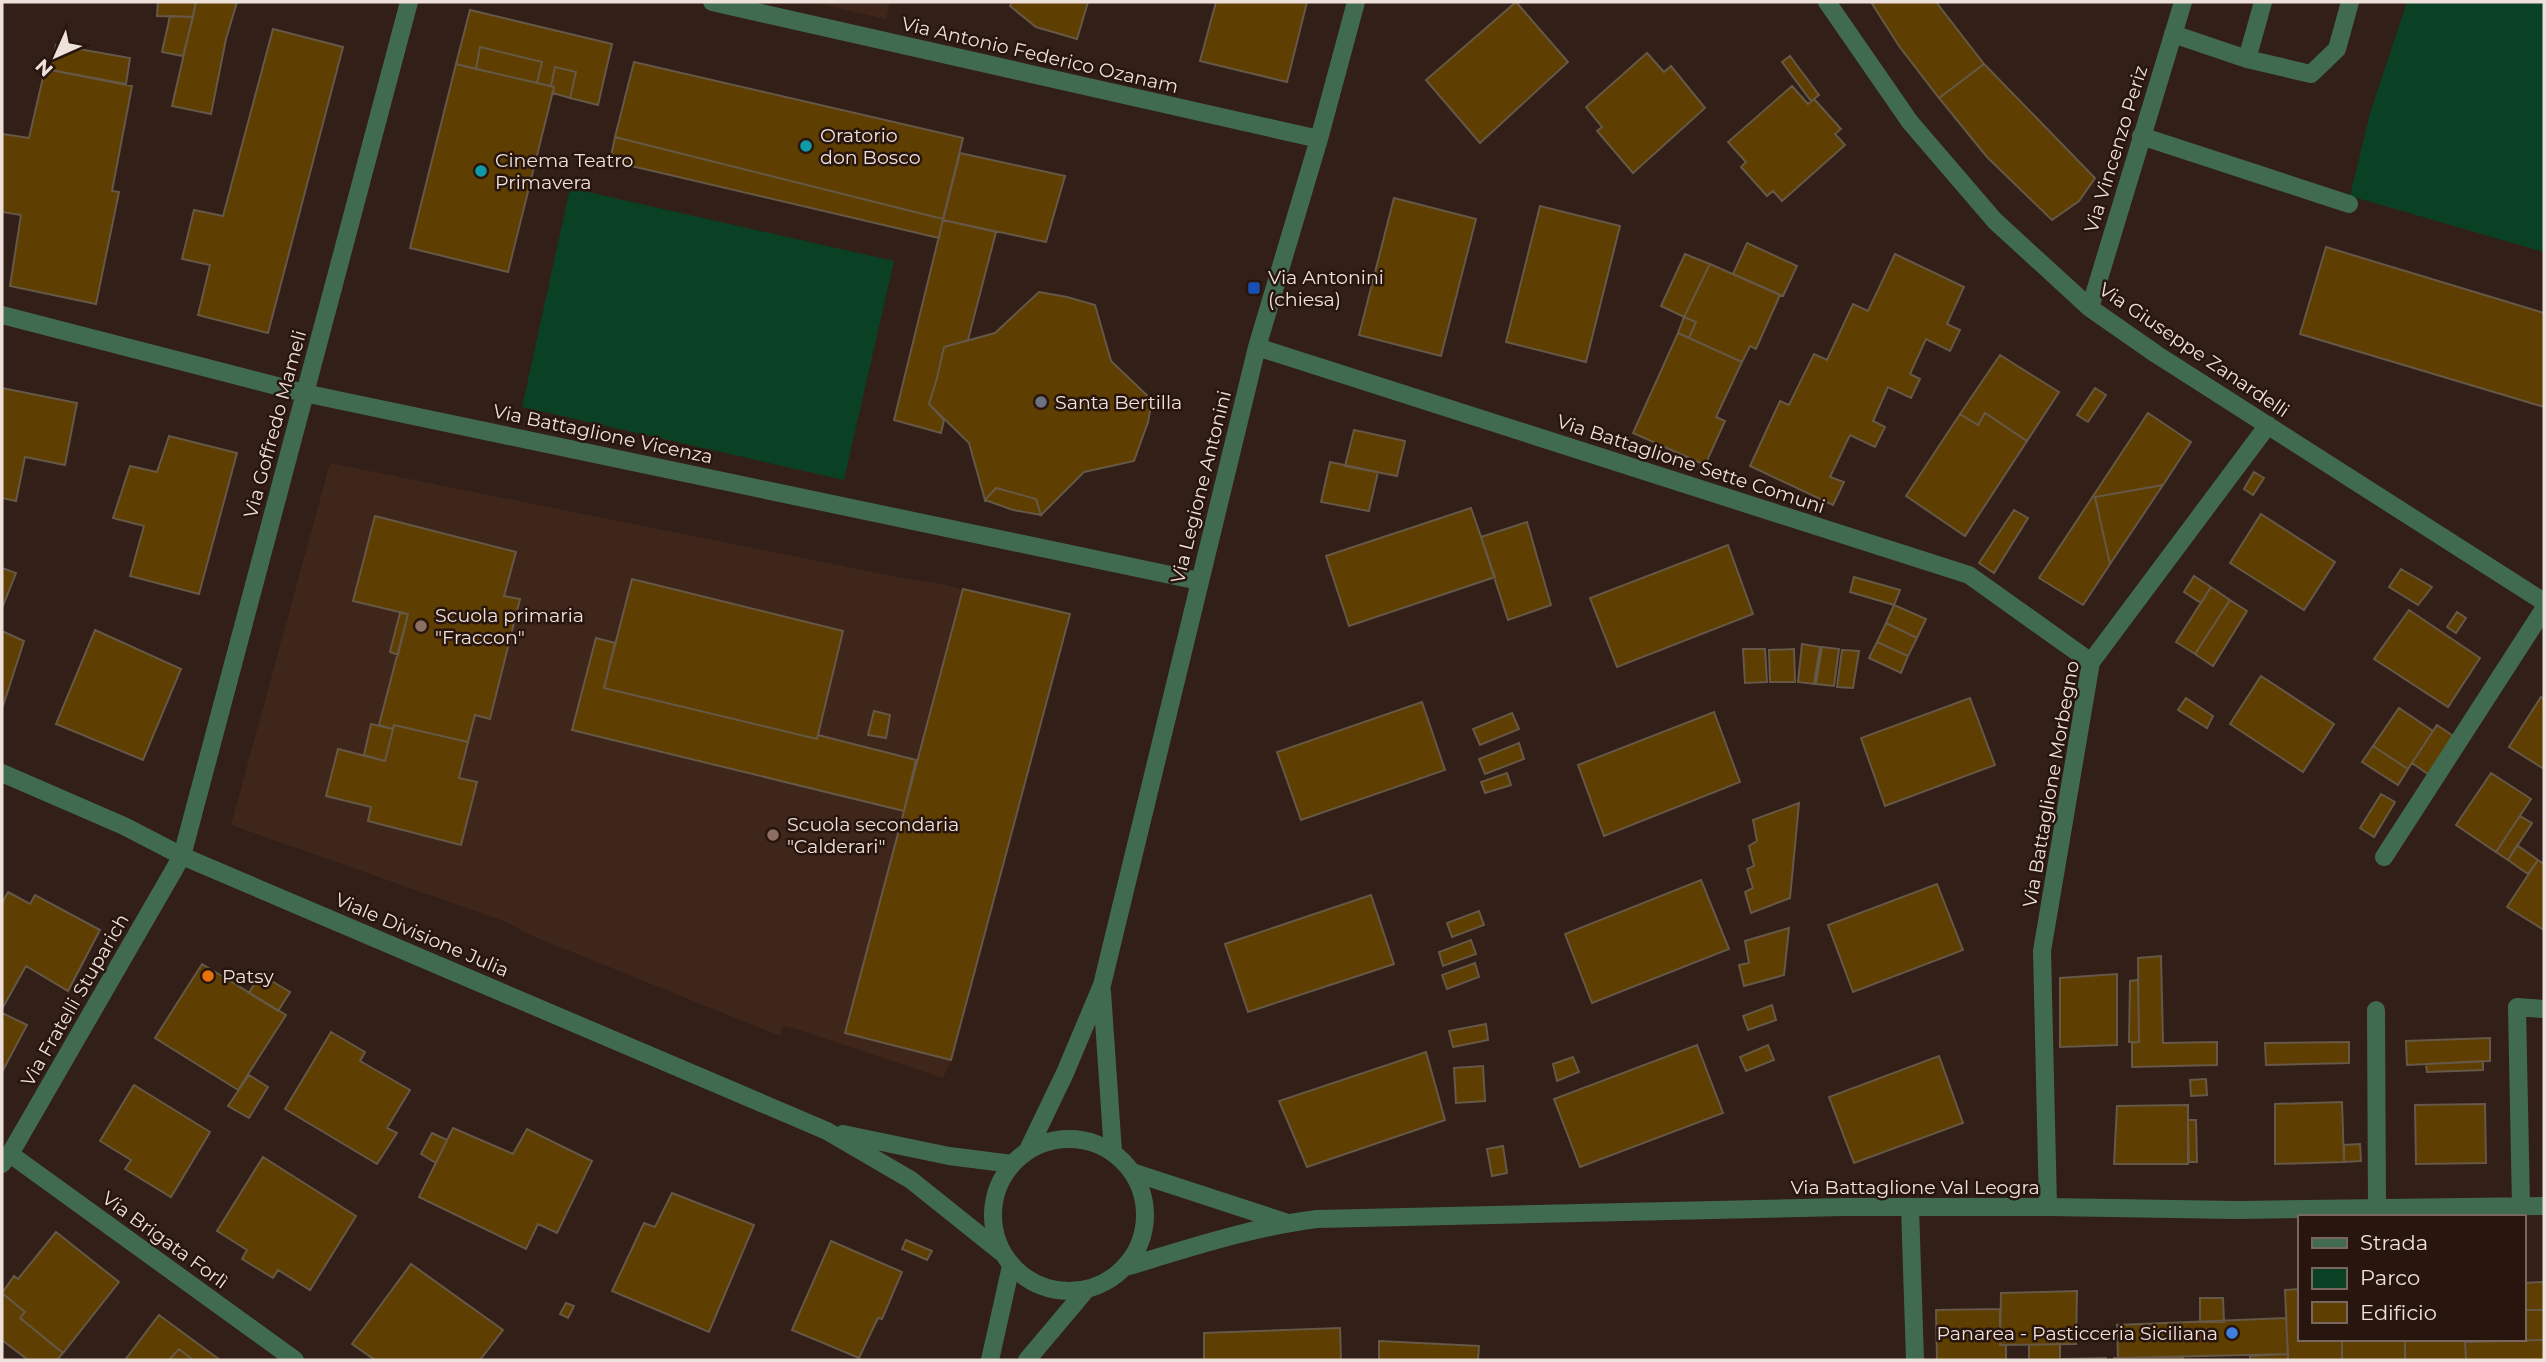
<svg xmlns="http://www.w3.org/2000/svg" width="2546" height="1362" font-family="Montserrat,sans-serif">
  <rect width="100%" height="100%" fill="#321f17"/>
  <path fill="#3f261b" d="M811,2h79l-4,17z
    M330,463l577,116 30,4 133,31 -119,446 -8,18 -147,-49 -13,-3 -3,10 -255,-103 -16,-10 -278,-98z"/>
  <path fill="#0a4124" d="M2407,2h137v250l-194,-56 20,-83z
    M570,188l324,73 -50,219 -322,-73z"/>
  <path fill="#5e3e01" stroke="#655846" stroke-width="2" d="M158,2h38l-3,15 -36,-1z
    M196,2h41l-11,37 -15,75 -39,-8z
    M1012,2h76l-11,37 -41,-12 -26,-21z
    M1216,2h91l-20,80 -87,-21z
    M1516,2l52,60 -88,81 -54,-63z
    M1871,2h65l48,62 -45,34 -40,-52z
    M470,10l142,34 -14,61 -28,-7 6,-26 -21,-5 -4,19 -14,-3 5,-21 -62,-15 -4,22 -20,-5z
    M170,16l23,1 -10,39 -21,-4z
    M273,29l70,18 -75,286 -70,-18 12,-50 -28,-6 12,-49 29,6z
    M56,45l74,13 -4,26 -75,-14z
    M480,47l62,15 -5,21 -61,-14z
    M1647,53l17,19 7,-6 34,42 -72,65 -36,-42 5,-4 -16,-20z
    M1790,56l29,39 -8,6 -29,-39z
    M634,62l329,76 -20,81 -328,-82z
    M456,64l98,23 -46,185 -98,-24z
    M1984,64l111,114 -16,23 -27,19 -65,-63 -48,-59z
    M555,67l21,5 -6,26 -17,-5 1,-6 -3,-1z
    M45,69l87,17 -20,105 7,1 -23,112 -86,-18 11,-71 -19,-3v-78l27,4z
    M1792,86l16,18 6,-5 27,30 -6,5 10,11 -63,56 -9,-10 -6,5 -26,-29 5,-5 -18,-20z
    M615,137l328,82 -4,19 -329,-77z
    M960,153l105,23 -19,66 -103,-22z
    M1394,198l82,21 -35,137 -82,-21z
    M1540,206l80,20 -34,136 -80,-20z
    M943,220l53,12 -28,108 -24,7 -7,31 -8,26 15,16 -3,13 -47,-13z
    M1747,243l50,23 -14,30 -50,-22z
    M2326,247l218,66v94l-244,-73z
    M1685,254l25,10 -26,53 -23,-11z
    M1895,254l69,33 -17,37 13,6 -10,21 -24,-12 -16,35 10,5 -9,19 -23,-11 -15,34 12,6 -10,20 -25,-12 -20,42 14,5 -11,23 -83,-39 30,-65 9,4 25,-51 13,6 26,-56 15,7z
    M1710,264l70,31 -24,54 -6,-3 -8,16 -53,-24 7,-16 -12,-5z
    M1039,292l28,5 28,8 16,56 41,39 -4,22 -14,39 -50,11 -43,43 -5,-16 -40,-11 -11,12 -16,-57 -40,-39 8,-26 7,-31 51,-14z
    M1684,317l12,5 -7,16 -11,-5z
    M1678,333l64,29 -26,55 9,4 -20,44 -72,-32z
    M2000,355l59,37 -32,49 -42,-28 -7,12 -18,-11z
    M2,388l75,15 -12,62 -40,-8 -9,44 -14,-3z
    M2095,388l11,7 -18,27 -11,-7z
    M1985,413l42,28 -62,95 -59,-40 54,-82 18,11z
    M2148,413l43,29 -28,43 -68,12 15,67 -27,41 -44,-27z
    M1354,430l51,11 -8,35 -52,-10z
    M169,436l68,17 -38,141 -69,-18 14,-50 -31,-8 17,-52 27,6z
    M1330,462l48,10 -9,39 -48,-9z
    M2254,472l10,6 -11,17 -9,-6z
    M2163,485l-53,79 -15,-67z
    M996,488l40,11 5,16 -28,-5 -28,-10z
    M1471,508l24,69 -146,49 -23,-70z
    M2014,510l14,8 -34,55 -15,-10z
    M2261,514l74,48 -31,48 -74,-47z
    M375,516l141,36 -12,44 16,3 -30,120 -15,-4 -7,27 -74,-17 -1,4 -14,-4 29,-111 -55,-13z
    M1527,522l24,83 -43,15 -27,-83z
    M1728,545l25,69 -136,53 -27,-69z
    M2,568l14,5 -14,35z
    M2401,569l31,18 -14,18 -29,-18z
    M2194,576l17,11 -10,16 -17,-11z
    M1854,577l46,13 -6,15 -44,-13z
    M632,579l211,52 -26,108 -213,-51z
    M2211,587l19,13 -35,54 -19,-12z
    M963,589l107,25 -119,446 -106,-27z
    M2230,600l17,11 -34,55 -18,-12z
    M1894,605l32,14 -9,19 -31,-15z
    M2409,610l71,48 -32,49 -74,-48z
    M2457,612l9,6 -10,15 -9,-6z
    M400,613l8,1 -10,41 -8,-3z
    M1886,623l31,15 -9,18 -31,-14z
    M95,630l86,39 -38,91 -87,-36z
    M2,631l22,10 -22,68z
    M596,638l19,5 -11,45 213,51 1,-4 98,25 -12,51 -332,-81z
    M1877,642l31,14 -7,17 -32,-15z
    M1802,644l18,3 -6,37 -16,-2z
    M1822,647l17,2 -5,37 -18,-2z
    M1743,649h22l2,33 -22,1z
    M1794,649l1,33h-25l-1,-32z
    M1842,650l17,1 -6,37 -16,-1z
    M2261,676l73,48 -31,48 -73,-48z
    M2541,697l3,2v70l-35,-22z
    M1970,698l25,67 -110,41 -24,-68z
    M2186,698l27,18 -6,12 -29,-18z
    M1422,702l23,68 -144,50 -24,-68z
    M2399,708l34,23 -25,38 -35,-23z
    M874,711l16,4 -4,23 -18,-3z
    M1714,712l26,70 -136,54 -26,-71z
    M1512,713l7,16 -39,16 -7,-16z
    M371,724l22,5 -8,32 -21,-6z
    M394,725l74,17 -9,36 18,4 -16,63 -93,-24 3,-14 -45,-11 12,-47 47,12z
    M2437,725l19,13 -25,38 -19,-13z
    M1519,743l5,16 -39,15 -6,-15z
    M2373,746l35,23 -10,16 -36,-23z
    M1507,773l4,12 -26,8 -4,-11z
    M2491,773l40,26 -35,53 -40,-27z
    M2381,794l14,8 -21,35 -14,-9z
    M1799,803l-9,95 -39,15 -6,-21 8,-4 -6,-19 7,-3 -5,-20 8,-5 -4,-21z
    M2520,816l12,7 -24,37 -12,-8z
    M2517,845l21,15 -10,14 -20,-14z
    M2538,860l6,4v66l-37,-23z
    M1701,880l28,69 -137,54 -27,-69z
    M1937,884l26,66 -110,42 -25,-67z
    M8,892l22,12 5,-9 65,35 -32,61 -42,-25 -24,43v-106z
    M1371,895l23,69 -146,48 -23,-68z
    M1479,911l5,14 -32,12 -5,-14z
    M1789,928l-5,47 -40,11 -5,-21 10,-2 -4,-22z
    M1471,940l5,14 -33,12 -4,-14z
    M2161,956l2,87 54,-1v23l-85,2v-24l7,-1 -1,-84z
    M1475,963l4,14 -32,12 -5,-14z
    M202,964l84,51 -48,75 -83,-52z
    M260,974l30,18 -12,19 -29,-18z
    M2117,974v71l-57,2v-69z
    M2138,980l1,62h-10l1,-61z
    M1772,1005l4,15 -28,10 -5,-14z
    M2,1013l25,12 -25,47z
    M1486,1024l2,16 -35,7 -4,-16z
    M331,1032l34,20 -5,9 50,29 -23,38 10,5 -20,31 -92,-55z
    M2490,1038v23l-83,4 -1,-24z
    M2349,1042v21l-83,2 -1,-22z
    M1697,1045l26,68 -143,54 -26,-68z
    M1768,1045l6,15 -28,11 -6,-14z
    M1426,1052l19,68 -138,47 -28,-66z
    M1939,1056l24,67 -109,40 -25,-66z
    M1573,1057l6,15 -22,9 -4,-17z
    M2483,1061v9l-56,2 -1,-8z
    M1483,1066l2,35 -29,2 -2,-35z
    M249,1075l19,12 -19,31 -21,-12z
    M2206,1079l1,16 -16,1 -1,-16z
    M134,1085l76,47 -39,65 -46,-28 6,-9 -31,-19z
    M2342,1102l2,60 -69,2v-60z
    M2485,1104l1,59 -70,1 -1,-59z
    M2188,1105v59h-74l3,-58z
    M2188,1120h8l1,42h-8z
    M453,1128l60,26 14,-25 65,32 -35,72 -19,-9 -12,25 -107,-52z
    M432,1133l15,7 -11,23 -15,-9z
    M2360,1144l1,17 -17,1v-17z
    M1503,1146l4,27 -15,3 -5,-27z
    M263,1157l93,59 -46,74 -32,-20 -5,8 -31,-19 5,-9 -30,-19z
    M672,1193l82,32 -45,107 -97,-41 32,-68 11,4z
    M56,1232l63,50 -56,71 -43,-35 5,-6 -23,-19 12,-17 4,3z
    M906,1240l26,11 -5,9 -25,-11z
    M831,1241l71,31 -20,47 -4,-1 -19,40 -67,-28z
    M411,1264l92,66 -23,30h-105l-23,-16z
    M2544,1282v28h-21v-27z
    M2299,1289v50h43v21h-54l-3,-70z
    M2077,1291l-1,53 -76,1 1,-52z
    M2,1293l23,19 -5,6 43,35 -6,7h-29l-26,-20z
    M2200,1298h23l1,24h-24z
    M566,1303l8,3 -6,12 -8,-4z
    M2000,1309v36h6v15h-69l-1,-50z
    M2523,1310h21v30l-79,2v-3h58z
    M159,1315l61,45h-27l-14,-11 -10,11h-44z
    M2286,1318l2,36 -170,4 -1,-33z
    M1340,1328l1,32h-137v-27z
    M2342,1339h63v21h-63z
    M2405,1339h60l1,21h-61z
    M2544,1340v20h-78l-1,-18z
    M1379,1341l100,5 -1,14h-99z
    M2060,1344v16h-31v-15z
    M179,1349l14,11h-24z
    M2288,1354v6h-38v-4z
    M2183,1357v3h-69v-2h4z
    M2106,1358v2h-46v-1z"/>
  <g fill="none" stroke-linecap="round" stroke-linejoin="round">
    <path stroke="#416b50" stroke-width="18" d="M712,2l607,137
      M1827,2l83,120 85,99 95,87 66,46 388,248
      M2173,34l74,25 64,15 26,-25 13,-47
      M2247,59l16,-57
      M2141,136l208,68
      M2090,308l93,-306
      M2,315l302,78 895,188
      M1257,347l712,228 122,87
      M2,773l122,53 58,30 645,275 84,49 90,72
      M2384,857l160,-248
      M1102,992l11,160
      M2376,1010l1,198
      M843,1134l106,22 63,8
      M993 1215a76 76 0 1 1 152 0a76 76 0 1 1-152 0Z
      M1028,1150l37,-77 37,-88 155,-638 62,-208 37,-137
      M10,1154l285,206
      M2,1164l8,-10 172,-298 227,-854
      M1132,1172l153,50
      M2521,1206l-4,-199 27,2
      M1910,1207l5,153
      M2048,1207l-6,-256 49,-289 177,-237
      M1126,1267c63,-19 126,-40 191,-48l527,-12h204l189,3 307,-4
      M990,1360l21,-94
      M1027,1360l59,-70"/>
  </g>
  <g fill="#0f9aa8" stroke="#28160e" stroke-width="2.5">
    <circle cx="806" cy="146" r="7"/>
    <circle cx="481" cy="171" r="7"/>
  </g>
  <rect fill="#1a4fb4" stroke="#28160e" stroke-width="2.5" x="1247" y="281" width="14" height="14" rx="3.5"/>
  <circle fill="#6b7280" stroke="#28160e" stroke-width="2.5" cx="1041" cy="402" r="7"/>
  <g fill="#8d6e63" stroke="#28160e" stroke-width="2.5">
    <circle cx="421" cy="626" r="7"/>
    <circle cx="773" cy="835" r="7"/>
  </g>
  <circle fill="#e8710a" stroke="#28160e" stroke-width="2.5" cx="208" cy="976" r="7"/>
  <circle fill="#3f7fe0" stroke="#28160e" stroke-width="2.5" cx="2232" cy="1333" r="7"/>
  <g text-anchor="middle" dominant-baseline="central" stroke-width="5" stroke-linejoin="round" paint-order="stroke">
    <g font-size="19" fill="#eee1db" stroke="#28160e">
      <text transform="translate(1040 55) rotate(13)">Via Antonio Federico Ozanam</text>
      <text transform="translate(2116 149) rotate(-73)">Via Vincenzo Periz</text>
      <text transform="translate(2194 350) rotate(34)">Via Giuseppe Zanardelli</text>
      <text transform="translate(275 424) rotate(-75)">Via Goffredo Mameli</text>
      <text transform="translate(603 434) rotate(12)">Via Battaglione Vicenza</text>
      <text transform="translate(1691 464) rotate(18)">Via Battaglione Sette Comuni</text>
      <text transform="translate(1201 487) rotate(-76)">Via Legione Antonini</text>
      <text transform="translate(2051 784) rotate(-80)">Via Battaglione Morbegno</text>
      <text transform="translate(422 935) rotate(23)">Viale Divisione Julia</text>
      <text transform="translate(75 1000) rotate(-60)">Via Fratelli Stuparich</text>
      <text x="1915" y="1187">Via Battaglione Val Leogra</text>
      <text transform="translate(165 1240) rotate(36)">Via Brigata Forlì</text>
    </g>
    <g font-size="19" fill="#eee1db" stroke="#28160e" text-anchor="start">
      <text x="820" y="135">Oratorio<tspan x="820" dy="22">don Bosco</tspan></text>
      <text x="495" y="160">Cinema Teatro<tspan x="495" dy="22">Primavera</tspan></text>
      <text x="1268" y="277">Via Antonini<tspan x="1268" dy="22">(chiesa)</tspan></text>
      <text x="1055" y="402">Santa Bertilla</text>
      <text x="435" y="615">Scuola primaria<tspan x="435" dy="22">"Fraccon"</tspan></text>
      <text x="787" y="824">Scuola secondaria<tspan x="787" dy="22">"Calderari"</tspan></text>
      <text x="222" y="976">Patsy</text>
      <text x="2218" y="1333" text-anchor="end">Panarea - Pasticceria Siciliana</text>
    </g>
  </g>
  <rect width="2546" height="1362" fill="none" stroke="#eee1db" stroke-width="7"/>
  <rect x="2298" y="1215" width="228" height="126" fill="#28160e" stroke="#776760" stroke-width="2"/>
  <rect x="2312" y="1238" width="35" height="10" fill="#416b50" stroke="#776760" stroke-width="2"/>
  <text x="2360" y="1250" font-size="21" fill="#eee1db">Strada</text>
  <rect x="2312" y="1268" width="35" height="21" fill="#0a4124" stroke="#776760" stroke-width="2"/>
  <text x="2360" y="1285" font-size="21" fill="#eee1db">Parco</text>
  <rect x="2312" y="1302" width="35" height="21" fill="#5e3e01" stroke="#776760" stroke-width="2"/>
  <text x="2360" y="1320" font-size="21" fill="#eee1db">Edificio</text>
  <g transform="translate(56 56) rotate(225)" stroke="#28160e" stroke-width="5" paint-order="stroke">
  <path d="M0-5L12 26L0 18L-12 26Z" fill="#eee1db"/>
  <text y="-10" font-size="19" font-weight="bold" text-anchor="middle" fill="#eee1db">N</text>
  </g>
</svg>
